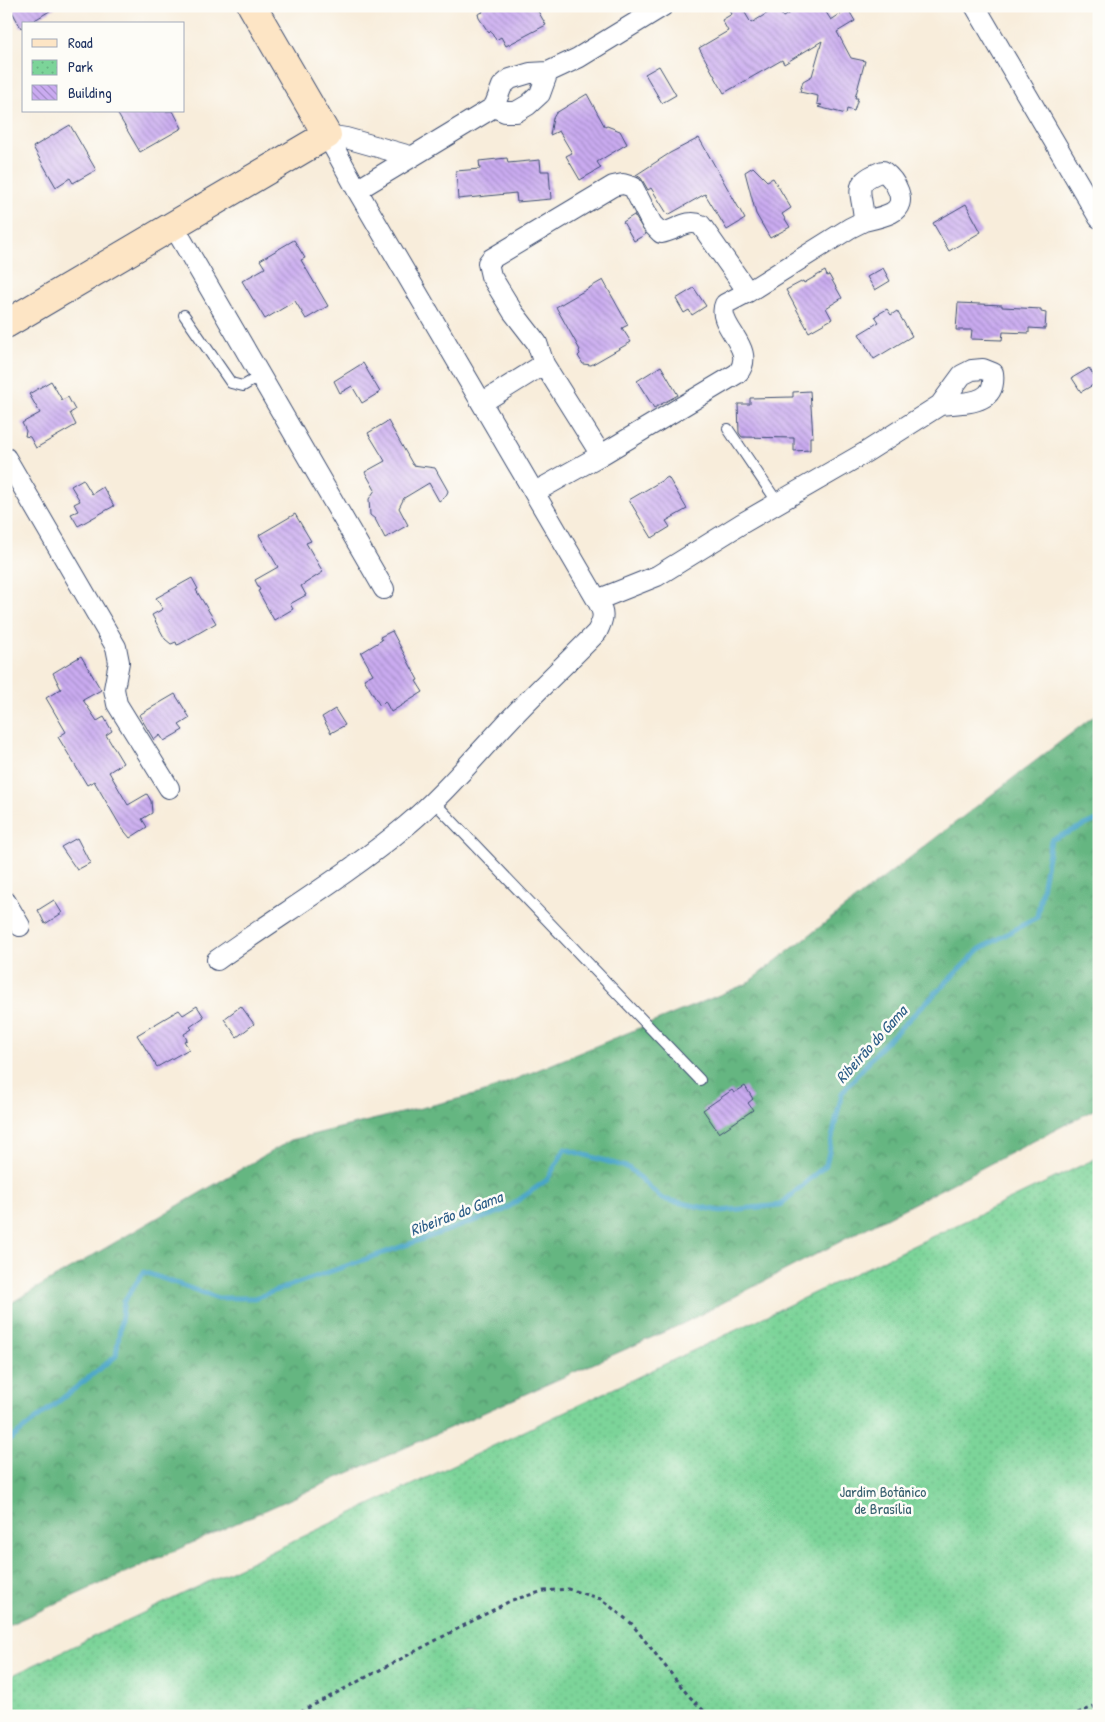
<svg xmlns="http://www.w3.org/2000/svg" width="1105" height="1722" font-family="'Patrick Hand',sans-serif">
  <defs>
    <pattern id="forest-crowns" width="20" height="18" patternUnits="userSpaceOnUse" patternTransform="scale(1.25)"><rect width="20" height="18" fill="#65b681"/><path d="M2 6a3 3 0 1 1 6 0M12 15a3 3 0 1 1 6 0" fill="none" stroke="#52946d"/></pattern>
    <pattern id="park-dots" width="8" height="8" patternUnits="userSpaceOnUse" patternTransform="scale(1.25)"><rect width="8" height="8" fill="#7cd499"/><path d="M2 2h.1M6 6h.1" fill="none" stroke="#6bb686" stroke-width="1.8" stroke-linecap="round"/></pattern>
    <pattern id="building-back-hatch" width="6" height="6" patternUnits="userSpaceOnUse" patternTransform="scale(1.25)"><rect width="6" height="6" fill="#caabf0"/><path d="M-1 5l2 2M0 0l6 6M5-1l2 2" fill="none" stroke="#a38cc6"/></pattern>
  </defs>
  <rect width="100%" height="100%" fill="#fdfcf7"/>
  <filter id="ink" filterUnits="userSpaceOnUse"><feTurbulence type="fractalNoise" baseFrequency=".02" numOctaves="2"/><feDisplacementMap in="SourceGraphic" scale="10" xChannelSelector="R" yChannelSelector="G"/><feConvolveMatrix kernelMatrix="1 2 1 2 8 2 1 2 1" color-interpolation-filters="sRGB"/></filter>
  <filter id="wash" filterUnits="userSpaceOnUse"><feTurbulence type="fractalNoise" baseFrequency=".0096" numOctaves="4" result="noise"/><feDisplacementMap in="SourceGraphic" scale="20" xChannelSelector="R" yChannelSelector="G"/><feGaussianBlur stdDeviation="1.12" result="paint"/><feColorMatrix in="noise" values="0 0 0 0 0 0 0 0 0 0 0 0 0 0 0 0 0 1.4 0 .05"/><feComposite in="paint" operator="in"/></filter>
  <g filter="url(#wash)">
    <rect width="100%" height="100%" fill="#f8eddb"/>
    <path fill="url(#forest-crowns)" stroke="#407270" d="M1099,712v395l-417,217 -676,302v-320l285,-166 191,-47 264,-109z"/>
    <path fill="url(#park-dots)" stroke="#4c827c" d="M1099,1157v559h-1093v-33l7,-8z"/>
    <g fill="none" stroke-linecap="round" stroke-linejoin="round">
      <path stroke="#48a5c7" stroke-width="5" d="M6,1443l110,-87 8,-55 20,-29 74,26h37l248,-87 44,-31 18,-31 64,19 33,31 58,12 60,-6 46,-40 16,-72 38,-45 100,-99 57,-32 14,-77 48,-21"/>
    </g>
    <g id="blocks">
      <path fill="url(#building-back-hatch)" d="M9,6h49l-30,18h-4v2l-3,2z
        M480,6h55l11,19 -40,21 -5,-9 -5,3 -5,-9 -2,2 -10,-15 -1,-4 5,-2z
        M727,6h14l10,17 27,-16 5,10 18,-11h21l9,14 17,-11 7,12 -18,11 14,26 14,3 -10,37h3l-4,13 -7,-2 -1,5 -28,-7 4,-2 -5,-1 1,-8 -18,-4 3,-11 9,-5 10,-35 -38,23 -2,-4 -58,33 -25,-45 29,-17 -6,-11 10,-6z
        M659,66l17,29 -14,8 -17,-29z
        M587,94l18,33 2,-1 13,5 7,13 -30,18 4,6 -21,12 -14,-24 6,-3 -13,-22 -9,4 3,-17 3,-5z
        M116,111h57l9,17 -42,24z
        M70,125l26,45 -23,13 -3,-5 -14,9 -23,-40z
        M699,138l46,81 -18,11 -22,-36 -37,21 -17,-27 -3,2 -7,-12 -5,-3 34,-22z
        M507,158l1,5 32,-3 1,11h8l2,28 -34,3 -1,-9 -58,6 -2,-28 24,-2 -1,-8z
        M753,167l14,14 6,-3 18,30 -9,6 8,13 -20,11 -14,-24 -11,-42z
        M966,204l15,28 -32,19 -16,-28z
        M634,215l12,19 -12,7 -11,-19z
        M294,240l11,18 -4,2 27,46 -22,13 -11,-18 -30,18 -23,-38 23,-13 -5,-8z
        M883,268l7,13 -15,9 -8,-13z
        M825,271l2,5 2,-1 13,23 -16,10 6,11 -23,13 -23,-42 17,-9 1,2z
        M603,280l25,45 -6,3 9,14 -40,23 -8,-1 -5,-8 2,-2 -1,-3 1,-1 -24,-43z
        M694,288l12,18 -14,9 -3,-5 -5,3 -8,-14z
        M958,303l44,2v2l39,2v3l5,1 -1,16 -16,-1v5l-26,-1 -1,8 -31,-1 1,-9h-16z
        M887,309l4,6 6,-4 15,25 -38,23 -15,-25 20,-12 -4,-6z
        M363,363l17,29 -18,11 -10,-17 -12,7 -6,-12z
        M661,366l17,29 -24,13 -17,-27z
        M1089,368l9,14 -17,10 -9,-14z
        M51,381l11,19 6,-3 7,13 -5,3 6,12 -40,23 -6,-11 -5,-1 1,-5 -4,-8 18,-10 -11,-19z
        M810,391l3,46h-3v13l-16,1v-13l-52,-1 -3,-4 -1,-29h12v-6l43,-1v-5z
        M388,421l25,44 22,3 13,23 -2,5 -7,5 -10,-18 -25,15 -5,10 9,17 -23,13 -10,-19 -5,-4 -1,-16 6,-9 -10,-18 20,-11 -17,-28z
        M668,477l19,32 -21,12 4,6 -18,11 -23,-38z
        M83,479l9,15 11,-7 11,19 -36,20 -7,-12 7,-3 -4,-7 6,-3 -9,-15z
        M295,514l16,27 -5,2 17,29 -22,14 5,9 -16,9 3,5 -19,11 -16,-29 2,-1 -5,-10 23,-13 -19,-32z
        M192,578l6,11 -2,1 20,33 -36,21 -3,1 -1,-3 -5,2 -6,-5 -13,-24 11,-6 -7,-11z
        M392,631l26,49 -2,1 7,11 -32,20 -6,-11 -5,5 -16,-27 9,-5 -12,-21 21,-13 -2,-3z
        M81,656l20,34 -18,10 14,21 7,-4 8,14 -6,4 17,28 -14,9 19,33 19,-11 4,7 1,12 -10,6 5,8 -17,11 -9,-11 -27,-46 -7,4 -29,-48 8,-5 -20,-34 15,-9 -8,-16z
        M175,694l15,24 -11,7 4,5 -19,11 -4,-6 -6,5 -15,-25z
        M335,709l10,16 -14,8 -9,-16z
        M77,838l13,25 -13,7 -16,-23z
        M54,900l8,13 -17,11 -7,-14z
        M197,1006l7,11 -14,10 2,2 -8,5 3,6 -3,1 5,8 -32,18 -20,-32 42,-25 4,5z
        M241,1006l13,18 -17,13 -13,-18z
        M745,1086l8,13 -5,4 5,7 -34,23 -16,-23 29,-20 2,3z"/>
    </g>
  </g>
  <g filter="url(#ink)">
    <use href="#blocks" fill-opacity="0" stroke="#3c4c71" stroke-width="1"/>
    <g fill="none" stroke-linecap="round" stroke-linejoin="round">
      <g stroke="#3c4c71" stroke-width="12">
        <path id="lane" d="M184,315l47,68 12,3 17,-10
          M728,429l50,74
          M434,802l266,278"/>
      </g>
      <g stroke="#3c4c71" stroke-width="22">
        <path id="street" d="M975,6l124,212
          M494,107l11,5h11l12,-7 12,-11 8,-22
          M327,135l19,3 64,18
          M357,190l137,-83 8,-21 8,-7 20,-6 18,-1 30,-14 85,-52
          M173,225l211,364
          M544,364l57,91
          M483,402l61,-38 -7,-21 -24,-31 -22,-36 -3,-13 3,-4 122,-73 10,-2 10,3 19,37 9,9c15,-2 26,-15 40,-8l47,67
          M6,458l110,189 3,15 -5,27 3,15 52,84
          M535,492l66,-37 137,-82c20,-25 -23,-47 -13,-69l23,-12 102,-64 14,-7c-1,-29 -15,-38 19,-50 12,9 27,32 8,42 -8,4 -18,6 -27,8
          M597,600l60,-24 84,-52 125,-72 74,-47 22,-30 10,-5 11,-1 10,4c4,33 -29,29 -53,32
          M6,902l14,24
          M217,960c63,-45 129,-84 189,-134 35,-29 64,-64 95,-97 31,-34 64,-64 96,-97 7,-14 8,-18 0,-32l-240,-410 -30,-55"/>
      </g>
      <g stroke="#3c4c71" stroke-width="30">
        <path id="secondary" d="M6,324l321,-189 -75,-129"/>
      </g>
      <path stroke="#3c4c71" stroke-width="3" stroke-dasharray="4 4" stroke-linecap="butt" d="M293,1716l219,-116 32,-9 24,-2 33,10 30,24 57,72 21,21
        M1070,1716l29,-11"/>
      <use href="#lane" stroke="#fff" stroke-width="10"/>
      <use href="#street" stroke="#fff" stroke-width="20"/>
      <use href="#secondary" stroke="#fde5c5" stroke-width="28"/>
    </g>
  </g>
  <g text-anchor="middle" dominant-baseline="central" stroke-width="5" stroke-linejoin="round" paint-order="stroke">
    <g font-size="15" fill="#386170" stroke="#fdfcf7">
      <text x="883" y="1491">Jardim Botânico<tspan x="883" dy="17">de Brasília</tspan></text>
    </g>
    <g font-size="16" font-style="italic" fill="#2d5e88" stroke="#fdfcf7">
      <text transform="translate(871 1044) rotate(-48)">Ribeirão do Gama</text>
      <text transform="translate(456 1213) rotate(-21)">Ribeirão do Gama</text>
    </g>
  </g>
  <rect width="1105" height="1722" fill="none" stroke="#fdfcf7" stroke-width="25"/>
  <rect x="22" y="22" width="162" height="90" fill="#fdfcf7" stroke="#a3aaba"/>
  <rect x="32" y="39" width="25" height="8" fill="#fde5c5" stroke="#a3aaba"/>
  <text x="68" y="48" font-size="15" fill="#1b2f5e">Road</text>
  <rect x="32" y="60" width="25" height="15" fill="url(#park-dots)" stroke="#a3aaba"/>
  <text x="68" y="72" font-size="15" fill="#1b2f5e">Park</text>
  <rect x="32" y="85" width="25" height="15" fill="url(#building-back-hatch)" stroke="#a3aaba"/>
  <text x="68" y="98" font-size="15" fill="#1b2f5e">Building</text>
</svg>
